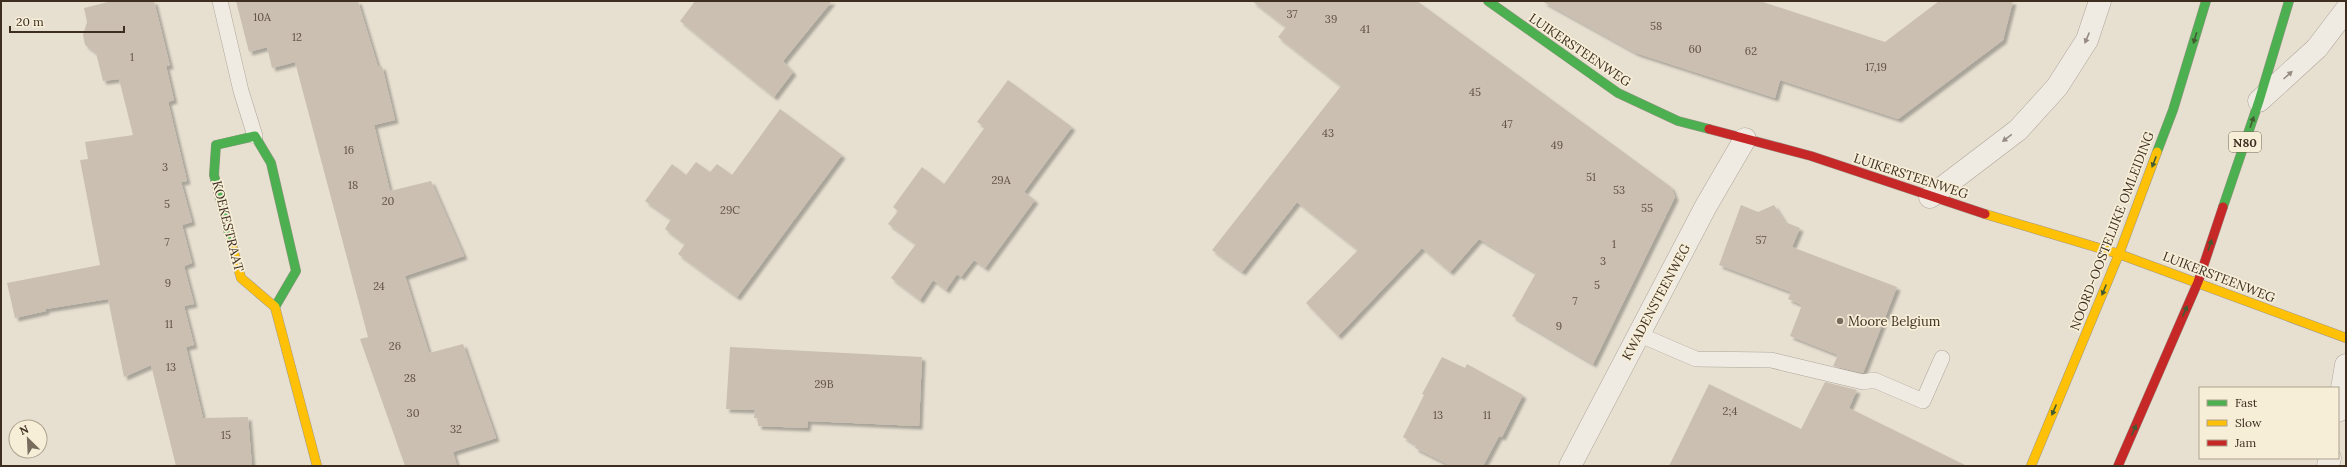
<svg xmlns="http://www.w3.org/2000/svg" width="2347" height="467" font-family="Lora,serif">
  <defs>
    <filter id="shadow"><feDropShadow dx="3.5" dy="3.5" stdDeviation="1" flood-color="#0004"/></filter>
  </defs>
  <rect width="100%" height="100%" fill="#e7e0d1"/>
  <path fill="#cbbfb2" filter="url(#shadow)" d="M112,1h42l16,65h-4l8,34 -6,2 19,79 -6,1 11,40 -10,3 10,38 -8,3 10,38 -10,2 10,39 -8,2 17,71 45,-1 4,49h-76l-25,-101 -27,12 -16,-78 -62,10v2l-31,7 -8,-35 93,-18 -20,-105 8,-1 -3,-17 48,-7 -14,-56 -16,2 -7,-28 -11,-8 -2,-10 4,-13 -3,-14z
    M236,1h122l20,66 4,-1 13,54 -21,5 16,66 41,-10 33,75 -59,20 24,77 34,-9 33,94 -43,14 4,14h-52l-45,-127 8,-2 -73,-275 -23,6 -5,-21 -18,5z
    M695,1h137l-49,60 10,11 -19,25 -94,-76z
    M1252,1h165l254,186 4,10 -82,167 -81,-48 24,-43 -57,-34 -29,33 -28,-24 -84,88 -32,-33 52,-53 -61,-48 -55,70 -30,-22 129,-164 -63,-49 8,-10z
    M1542,1h218l125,41 54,-41h74l-10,39 -105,79 -118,-39 -5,18 -139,-45z
    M1008,80l64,47 -48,65 11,8 -50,68 -11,-8 -13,17 -4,-3 -11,16 -13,-10 -13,20 -29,-22 25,-34 -28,-20 10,-13 -5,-4 29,-40 22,17 41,-57 -8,-5z
    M780,109l62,46 -105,142 -59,-43 7,-10 -20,-15 6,-10 -26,-18 27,-37 14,11 10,-13 14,10 7,-8 15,11z
    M1741,205l17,7 16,-7 11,17 15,6 -8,19 105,40 -34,86 -30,-7 5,-11 -48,-19 12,-31 -14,-6 3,-7 -72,-27z
    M730,347l192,10 -3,69 -111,-5 -1,7 -49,-2v-8h-4l1,-8 -29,-1z
    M1442,357l23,11 2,-4 56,31 -21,42 -3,-1 -16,30h-32l-36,-18 1,-3 -13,-8 21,-42 -2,-1z
    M1825,382l32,8 -8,18 118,58h-298l40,-82 92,45z"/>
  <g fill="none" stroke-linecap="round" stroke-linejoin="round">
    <g stroke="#ada599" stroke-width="16">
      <path id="lane" d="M220,1l21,90 14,45
        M1638,334l58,25 75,1 92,22 11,-2 49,21 19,-43"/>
    </g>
    <g stroke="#ada599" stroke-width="23">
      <path id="street" d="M2259,101l58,-53 29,-38
        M1930,197l88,-67 39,-43 30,-47 13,-39
        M2338,411l8,-46
        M1570,466l136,-260 39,-67
        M2328,466l2,-8"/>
    </g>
    <g stroke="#9c958a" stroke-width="10">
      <path id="fast" d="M1488,1l130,92 60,28 31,8
        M2157,152l16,-42 33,-109
        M2223,207l36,-106 30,-100
        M233,249l-19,-74 2,-30 39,-9 16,27 25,108 -21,36"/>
    </g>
    <g stroke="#9c958a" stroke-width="10">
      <path id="slow" d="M1985,214l134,40 227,84
        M233,249l8,29 34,29 42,159
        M2031,466l88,-212 38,-102"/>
    </g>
    <g stroke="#9c958a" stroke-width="10">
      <path id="jam" d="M1709,129l102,27 174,58
        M2118,466l80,-184 25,-75"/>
    </g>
    <use href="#lane" stroke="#efebe3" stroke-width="15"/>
    <use href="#street" stroke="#efebe3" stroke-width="22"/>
    <use href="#fast" stroke="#4caf50" stroke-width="9"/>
    <use href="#slow" stroke="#ffc107" stroke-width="9"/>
    <use href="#jam" stroke="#c62828" stroke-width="9"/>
  </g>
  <defs><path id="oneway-solid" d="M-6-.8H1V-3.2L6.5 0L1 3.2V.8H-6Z"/></defs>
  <g fill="#968c82">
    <use href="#oneway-solid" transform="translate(2087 38) rotate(113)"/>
    <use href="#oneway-solid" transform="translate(2288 75) rotate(-42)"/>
    <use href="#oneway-solid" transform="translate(2007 138) rotate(143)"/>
  </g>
  <g fill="#425b31">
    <use href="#oneway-solid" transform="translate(2195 38) rotate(107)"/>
    <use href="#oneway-solid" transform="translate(2252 122) rotate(-71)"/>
    <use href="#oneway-solid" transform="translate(2154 162) rotate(111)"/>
    <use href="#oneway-solid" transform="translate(2210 245) rotate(-72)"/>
    <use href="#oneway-solid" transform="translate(2104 290) rotate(112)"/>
    <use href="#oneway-solid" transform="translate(2185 311) rotate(-66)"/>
    <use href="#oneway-solid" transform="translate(2054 410) rotate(113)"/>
    <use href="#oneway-solid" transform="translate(2134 430) rotate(-67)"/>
  </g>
  <circle fill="#786c5e" stroke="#f7eed8" stroke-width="1.5" cx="1840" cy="321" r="4"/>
  <g text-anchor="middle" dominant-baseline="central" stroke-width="3.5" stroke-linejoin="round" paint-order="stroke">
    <g font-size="11" fill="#605244">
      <text x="1292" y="14">37</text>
      <text x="262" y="17">10A</text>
      <text x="1331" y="19">39</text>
      <text x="1656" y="26">58</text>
      <text x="1365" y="29">41</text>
      <text x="297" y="37">12</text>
      <text x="1695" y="49">60</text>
      <text x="1751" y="51">62</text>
      <text x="132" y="57">1</text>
      <text x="1876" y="67">17,19</text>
      <text x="1475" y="92">45</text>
      <text x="1507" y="124">47</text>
      <text x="1328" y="133">43</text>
      <text x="1557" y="145">49</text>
      <text x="349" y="150">16</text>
      <text x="165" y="167">3</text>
      <text x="1591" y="177">51</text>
      <text x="1001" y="180">29A</text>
      <text x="353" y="185">18</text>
      <text x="1619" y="190">53</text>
      <text x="388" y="201">20</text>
      <text x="167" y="204">5</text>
      <text x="1647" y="208">55</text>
      <text x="730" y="210">29C</text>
      <text x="1761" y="240">57</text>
      <text x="167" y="242">7</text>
      <text x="1614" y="244">1</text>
      <text x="1603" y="261">3</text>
      <text x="168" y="283">9</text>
      <text x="1597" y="285">5</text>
      <text x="379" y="286">24</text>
      <text x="1575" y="301">7</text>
      <text x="169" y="324">11</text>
      <text x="1559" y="326">9</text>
      <text x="395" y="346">26</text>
      <text x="171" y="367">13</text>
      <text x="410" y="378">28</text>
      <text x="824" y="384">29B</text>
      <text x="1730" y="411">2;4</text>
      <text x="413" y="413">30</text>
      <text x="1438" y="415">13</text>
      <text x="1487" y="415">11</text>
      <text x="456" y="429">32</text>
      <text x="226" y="435">15</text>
    </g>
    <rect fill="#f7eed8" stroke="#756857" stroke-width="1" x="2229" y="132" width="32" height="20" rx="3"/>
    <g font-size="12" font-weight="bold" fill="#3d2e20">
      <text x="2245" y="142">N80</text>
    </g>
    <g font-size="13" fill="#3d2e20" stroke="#f7eed8">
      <text transform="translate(1580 50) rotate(34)">LUIKERSTEENWEG</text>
      <text transform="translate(1911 176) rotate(18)">LUIKERSTEENWEG</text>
      <text transform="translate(228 226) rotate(76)">KOEKESTRAAT</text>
      <text transform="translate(2112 231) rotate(-69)">NOORD-OOSTELIJKE OMLEIDING</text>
      <text transform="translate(2219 277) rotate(21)">LUIKERSTEENWEG</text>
      <text transform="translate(1656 302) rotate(-62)">KWADENSTEENWEG</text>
    </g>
    <g font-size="13" fill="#3d2e20" stroke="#f7eed8" text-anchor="start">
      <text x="1848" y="321">Moore Belgium</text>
    </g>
  </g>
  <rect width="2347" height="467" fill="none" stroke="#3d2e20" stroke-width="4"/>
  <rect x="2199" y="387" width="140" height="72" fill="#f7eed8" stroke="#ada18e"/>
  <rect x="2207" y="400" width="20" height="6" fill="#4caf50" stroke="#ada18e"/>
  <text x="2235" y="407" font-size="12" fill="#3d2e20">Fast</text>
  <rect x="2207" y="420" width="20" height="6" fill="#ffc107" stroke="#ada18e"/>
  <text x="2235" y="427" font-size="12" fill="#3d2e20">Slow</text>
  <rect x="2207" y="440" width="20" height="6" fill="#c62828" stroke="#ada18e"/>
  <text x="2235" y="447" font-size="12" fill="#3d2e20">Jam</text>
  <g transform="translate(28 439) rotate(336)"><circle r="19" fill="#f7eed8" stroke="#ada18e"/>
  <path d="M0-3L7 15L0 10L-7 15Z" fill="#786c5e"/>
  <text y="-6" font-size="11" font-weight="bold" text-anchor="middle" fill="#3d2e20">N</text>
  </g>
  <path d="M10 26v6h114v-6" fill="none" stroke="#3d2e20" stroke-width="2"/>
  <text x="16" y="26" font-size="12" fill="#3d2e20" stroke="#f7eed8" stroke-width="3" paint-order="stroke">20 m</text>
</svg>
